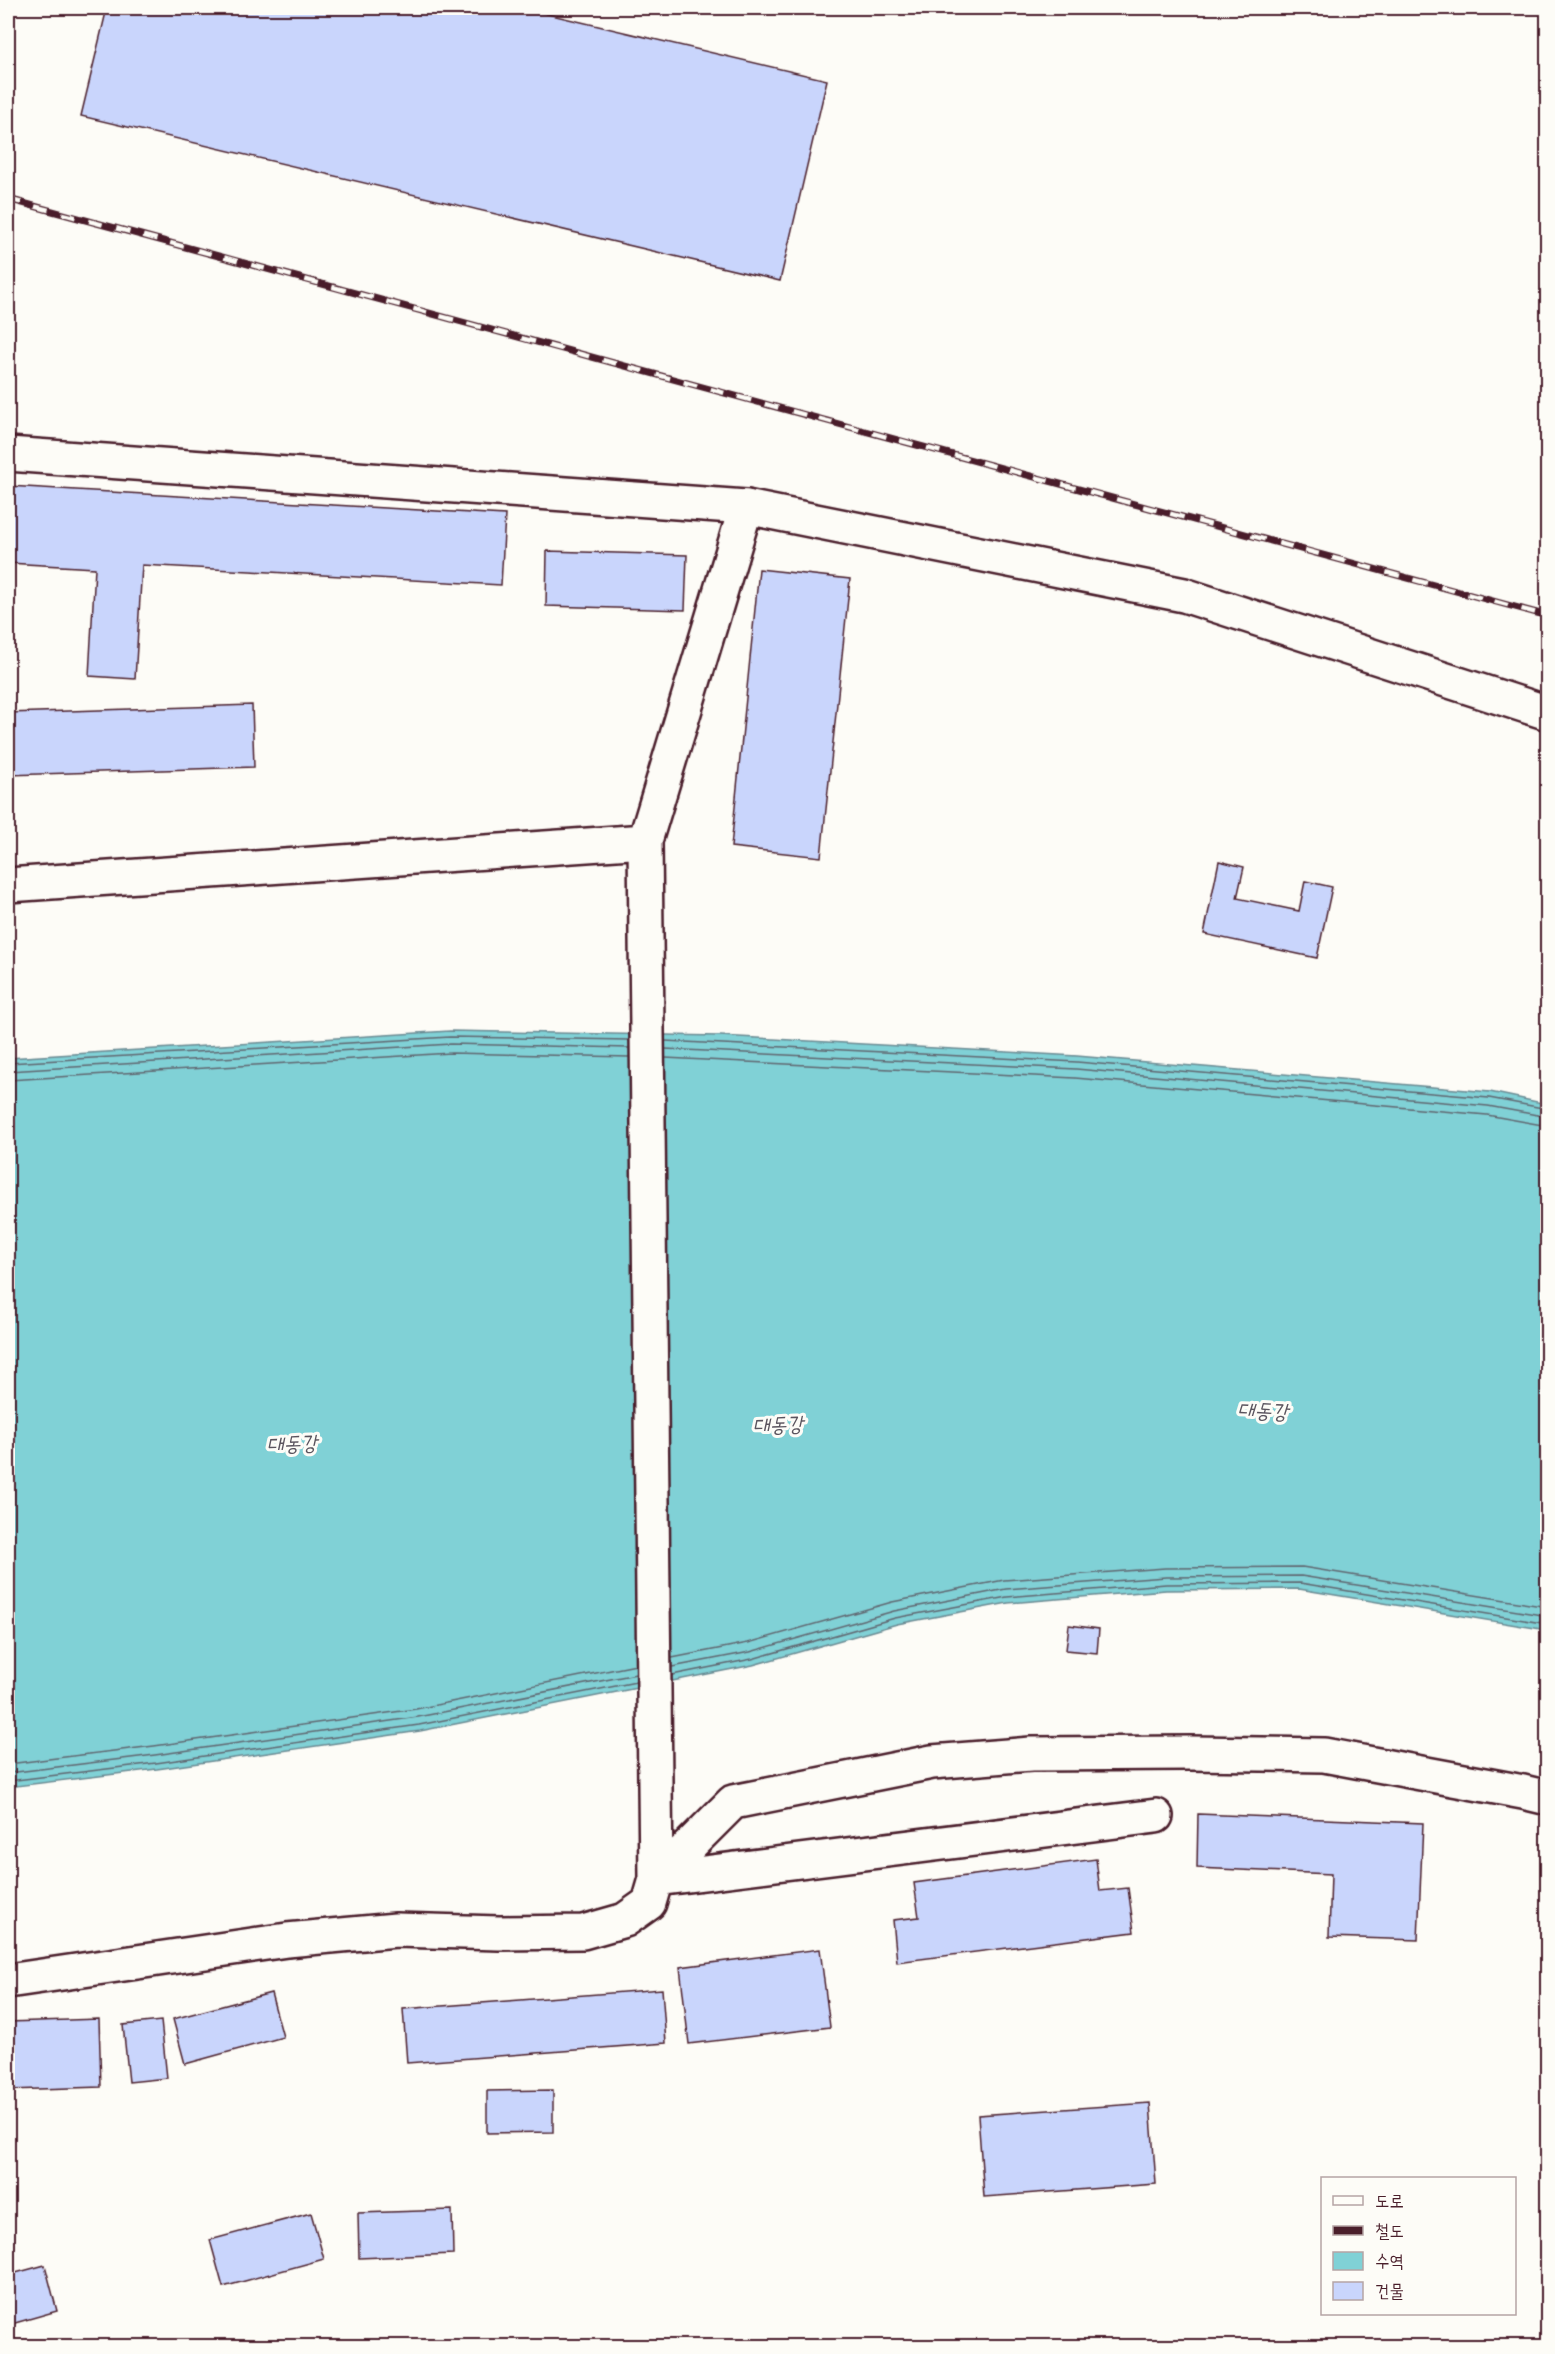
<svg xmlns="http://www.w3.org/2000/svg" width="1555" height="2354" font-family="'Architects Daughter','Poor Story',sans-serif">
  <rect width="100%" height="100%" fill="#fdfcf7"/>
  <filter id="ink" filterUnits="userSpaceOnUse"><feTurbulence type="fractalNoise" baseFrequency=".0167" numOctaves="2"/><feDisplacementMap in="SourceGraphic" scale="12" xChannelSelector="R" yChannelSelector="G"/><feConvolveMatrix kernelMatrix="1 2 1 2 8 2 1 2 1" color-interpolation-filters="sRGB"/></filter>
  <g filter="url(#ink)">
    <path fill="#80d1d6" stroke="#6a8a92" stroke-width="1.5" d="M450,1031l270,5 357,20 413,36 57,12v526l-248,-41 -133,1 -158,13 -111,21 -144,41 -333,66 -263,38 -149,18v-729z"/>
    <g fill="none" stroke-linecap="round" stroke-linejoin="round">
      <path stroke="#60666f" stroke-width="1.5" d="M665,1041l412,21 412,36 59,11
        M665,1049l411,20 412,37 60,11
        M665,1058l410,20 412,37 61,11
        M8,1063l442,-26 179,3
        M8,1071l443,-27 178,4
        M8,1080l443,-27 178,4
        M672,1658l76,-15 144,-41 112,-22 161,-12 137,-1 246,40
        M672,1667l78,-15 144,-41 112,-22 160,-12 135,-1 247,40
        M672,1675l80,-16 143,-41 112,-21 159,-13 134,-1 248,41
        M8,1764l146,-18 262,-37 220,-44
        M8,1773l147,-18 263,-38 218,-43
        M8,1781l148,-18 263,-38 217,-43"/>
    </g>
    <path fill="#c9d5fc" stroke="#4a1f2b" stroke-width="1.5" d="M107,8h415l305,72 -47,201 -699,-165z
      M8,486l497,29 -4,70 -359,-20 -7,114 -46,-3 6,-108 -87,-5z
      M547,551l140,4 -2,55 -139,-4z
      M759,569l91,10 -29,278 -90,-10z
      M252,705l2,62 -246,8v-62z
      M1219,861l25,6 -7,31 62,13 6,-30 27,6 -15,71 -113,-24z
      M1069,1625l30,4 -2,24 -31,-3z
      M1198,1814l225,9 -5,117 -89,-3 2,-63 -134,-6z
      M1096,1859l4,32 28,-3 6,44 -237,30 -4,-42 26,-3 -5,-34z
      M820,1949l10,78 -141,17 -9,-77z
      M662,1989l4,54 -259,20 -4,-54z
      M271,1993l12,44 -98,27 -12,-45z
      M99,2019l2,68 -93,3v-68z
      M161,2021l6,57 -38,4 -6,-57z
      M553,2090v42l-66,1v-42z
      M1150,2103l6,81 -172,13 -6,-82z
      M452,2210l1,44 -94,4 -1,-45z
      M311,2213l13,46 -101,28 -13,-47z
      M45,2265l12,46 -49,14v-50z"/>
    <g fill="none" stroke-linecap="round" stroke-linejoin="round">
      <g stroke="#4a1f2b" stroke-width="38">
        <path id="minor" d="M8,885l637,-44 101,-334
          M656,1879l77,-77 199,-40 99,-8 159,-1 134,2 199,37 25,6
          M656,1879l500,-63
          M8,1981l279,-41 109,-10 103,3 84,-1 42,-12 24,-17 7,-24 -11,-1038"/>
      </g>
      <g stroke="#4a1f2b" stroke-width="38">
        <path id="primary" d="M8,454l738,53 438,88 364,118"/>
      </g>
      <use href="#minor" stroke="#fdfcf7" stroke-width="33"/>
      <use href="#primary" stroke="#fdfcf7" stroke-width="33"/>
      <g stroke="#4a1f2b" stroke-width="7">
        <path id="rail" d="M8,199l1540,417"/>
      </g>
      <use href="#rail" stroke="#fdfcf7" stroke-width="4.5" stroke-dasharray="14" stroke-linecap="butt"/>
    </g>
  </g>
  <g text-anchor="middle" dominant-baseline="central" stroke-width="6" stroke-linejoin="round" paint-order="stroke">
    <g font-size="21" font-style="italic" fill="#5a545e" stroke="#fdfcf7">
      <text transform="translate(1263 1411) rotate(3)">대동강</text>
      <text transform="translate(778 1425) rotate(-2)">대동강</text>
      <text transform="translate(292 1444) rotate(-2)">대동강</text>
    </g>
  </g>
  <rect width="1555" height="2354" fill="none" stroke="#fdfcf7" stroke-width="30"/>
  <rect x="15" y="15" width="1525" height="2324" fill="none" stroke="#4a1f2b" stroke-width="2" filter="url(#ink)"/>
  <rect x="1321" y="2177" width="195" height="138" fill="#fdfcf7" stroke="#b5a4a5" stroke-width="1.5"/>
  <rect x="1333" y="2196" width="30" height="9" fill="#fdfcf7" stroke="#b5a4a5" stroke-width="1.5"/>
  <text x="1375" y="2207" font-size="18" fill="#4a1f2b">도로</text>
  <rect x="1333" y="2226" width="30" height="9" fill="#4a1f2b" stroke="#b5a4a5" stroke-width="1.5"/>
  <text x="1375" y="2237" font-size="18" fill="#4a1f2b">철도</text>
  <rect x="1333" y="2252" width="30" height="18" fill="#80d1d6" stroke="#b5a4a5" stroke-width="1.5"/>
  <text x="1375" y="2267" font-size="18" fill="#4a1f2b">수역</text>
  <rect x="1333" y="2282" width="30" height="18" fill="#c9d5fc" stroke="#b5a4a5" stroke-width="1.5"/>
  <text x="1375" y="2297" font-size="18" fill="#4a1f2b">건물</text>
</svg>
